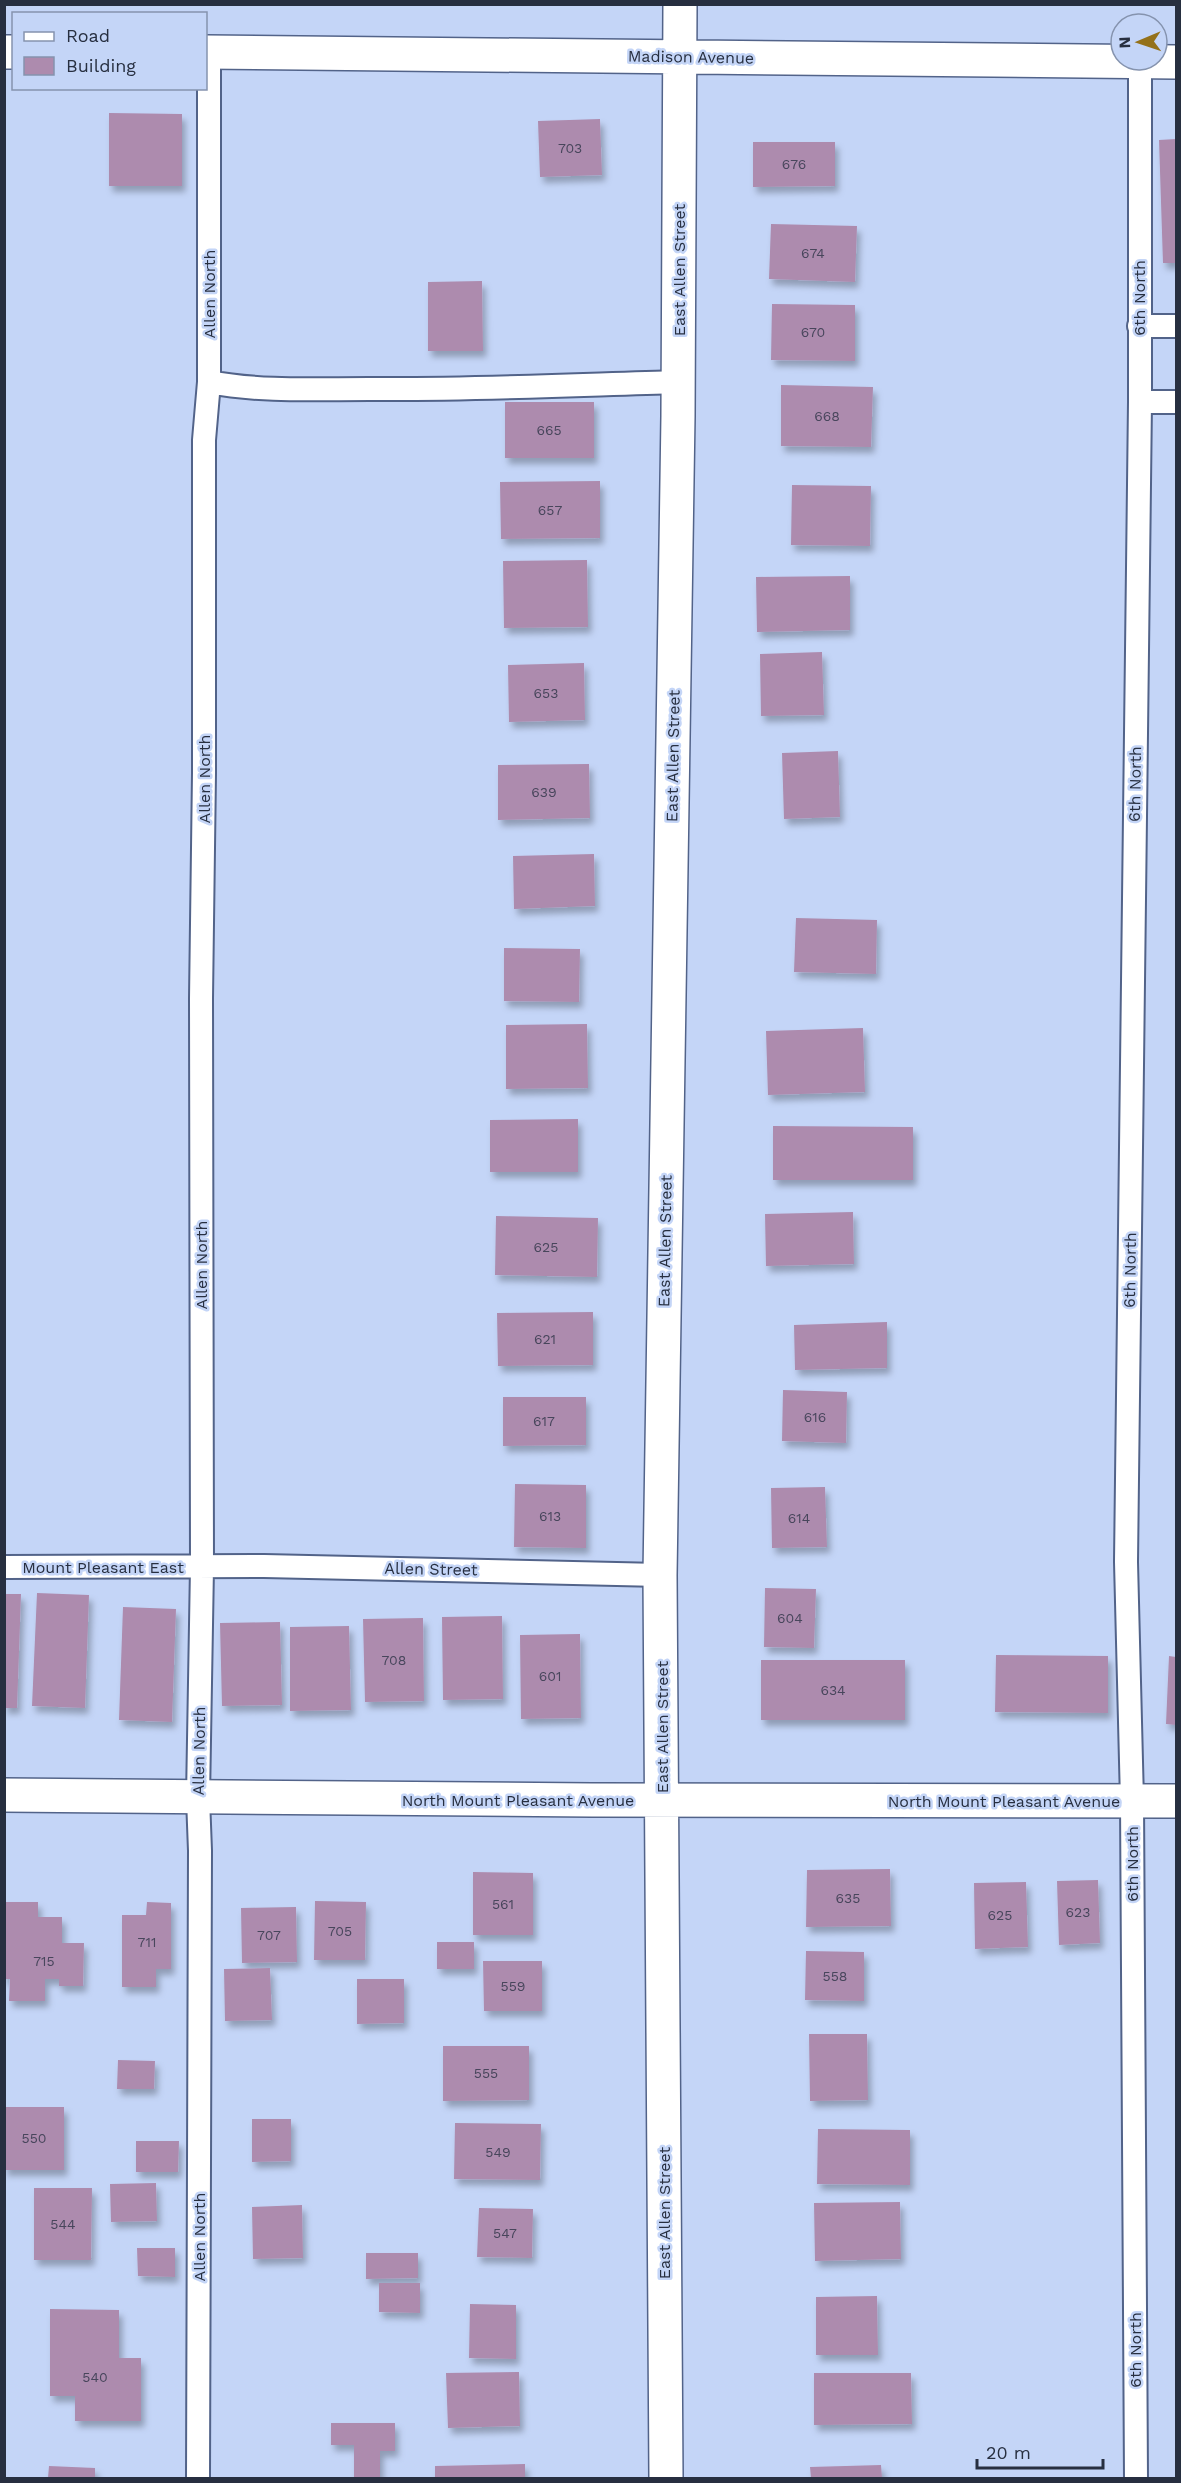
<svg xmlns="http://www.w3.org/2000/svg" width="1181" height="2483" font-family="'Work Sans',sans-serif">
  <defs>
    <filter id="shadow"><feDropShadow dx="3.5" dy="6" stdDeviation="3" flood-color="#0004"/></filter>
  </defs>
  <rect width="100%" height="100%" fill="#c4d5f7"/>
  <path fill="#ad8bae" filter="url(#shadow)" d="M109,113l73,1v72h-73z
    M600,119l2,56 -62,2 -2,-56z
    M1176,139v124h-13l-4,-123z
    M753,142h82v44l-82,1z
    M771,224l86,2 -2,56 -86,-3z
    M482,281l1,70h-55v-69z
    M772,304l83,1v56l-84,-1z
    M781,385l92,2 -2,60 -90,-1z
    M505,402h89v56h-89z
    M600,481v57l-99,1 -1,-57z
    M792,485l79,1 -1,60 -79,-1z
    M587,560l1,67 -84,1 -1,-67z
    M850,576v54l-93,2 -1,-55z
    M822,652l2,63 -63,1 -1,-62z
    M584,663l1,57 -76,2 -1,-57z
    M838,751l2,66 -56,2 -2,-66z
    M589,764l1,54 -92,2v-55z
    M594,854l1,52 -81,3 -1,-53z
    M796,918l81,2 -1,54 -82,-2z
    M504,948l76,1 -1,53 -75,-1z
    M587,1024l1,64 -82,1v-64z
    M863,1028l2,64 -97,3 -2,-64z
    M578,1119v53h-88v-52z
    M773,1126l140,1v53h-140z
    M853,1212l1,52 -88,2 -1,-52z
    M496,1216l102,2 -1,59 -102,-2z
    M593,1312v53l-95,1 -1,-53z
    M887,1322v46l-92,2 -1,-45z
    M783,1390l64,2 -1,51 -64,-2z
    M503,1397h83v48l-83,1z
    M515,1484l71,1v63l-72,-1z
    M825,1487l2,60 -55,1 -1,-60z
    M765,1588l51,1 -2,59 -50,-1z
    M37,1593l52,2 -4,113 -53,-2z
    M4,1594h17l-4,114h-13z
    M123,1607l53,2 -4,113 -53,-2z
    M502,1616l1,83 -60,1 -1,-83z
    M423,1618l1,83 -59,1 -2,-83z
    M280,1622l2,83 -60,1 -2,-83z
    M349,1626l2,84 -61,1v-84z
    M580,1634l1,84 -60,1 -1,-84z
    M996,1655l112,1v57l-113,-1z
    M1169,1656l7,1v68l-10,-1z
    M761,1660h144v60h-144z
    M890,1869l1,57 -85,1 1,-57z
    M473,1872l60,1v62h-60z
    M1098,1880l2,63 -41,2 -2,-64z
    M1026,1882l2,65 -53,2 -1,-66z
    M315,1901l51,1 -1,58h-51z
    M4,1902h34v15h24v26h22l-1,43h-24v-7h-14v22h-36l1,-22h-6z
    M147,1902l24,1v66h-15v18h-34v-72h24z
    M296,1907l1,55 -55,1 -1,-55z
    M437,1942h37v27h-37z
    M806,1951l58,1v49l-59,-1z
    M483,1961h59v50h-58z
    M270,1968l2,52 -47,1 -1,-52z
    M357,1979h47v44l-47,1z
    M809,2034h58l1,66 -58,1z
    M443,2046h86v54l-86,1z
    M118,2060l37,1 -1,28h-37z
    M4,2107h60v63h-60z
    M252,2119h39v42l-39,1z
    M455,2123l86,1 -1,56 -86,-1z
    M818,2129l92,1v55l-93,-1z
    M136,2141h43l-1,31h-42z
    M156,2183l1,38 -46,1 -1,-38z
    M34,2188h58l-1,72h-57z
    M900,2202l1,57 -86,2 -1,-58z
    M302,2205l1,53 -50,1 -1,-52z
    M479,2208l54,1 -1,49 -55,-1z
    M137,2248h38v29l-37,-1z
    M366,2253h52v25l-52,1z
    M379,2283h41v30l-41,-1z
    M877,2296l1,59h-62v-58z
    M470,2304l46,1v54l-47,-1z
    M50,2309l69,1v48h22v63h-66v-25h-25z
    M519,2372l1,54 -72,2 -2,-55z
    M814,2373h97l1,51 -98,1z
    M331,2423h64v28h-15v27h-26v-33h-23z
    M525,2464v14h-90v-12z
    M881,2465l1,13h-71l-1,-11z
    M49,2466l46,2v10h-47z"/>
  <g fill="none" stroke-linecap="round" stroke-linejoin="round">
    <g stroke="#526389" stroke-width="26">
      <path id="service" d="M1139,326h37
        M209,382c53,10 106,7 160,7 103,1 206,-4 310,-7
        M1140,402h36
        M4,1567l260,-1 396,9
        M198,2478l2,-627 -2,-53 4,-231 -1,-569 3,-225v-333l5,-58v-330
        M1136,2478l-4,-677 -6,-239 14,-1160v-340"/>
    </g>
    <g stroke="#526389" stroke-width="36">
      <path id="minor" d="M4,52h10
        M206,52l970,10
        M4,1795l588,5 584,1
        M666,2478l-6,-903 18,-1159 2,-412"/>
    </g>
    <use href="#service" stroke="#fff" stroke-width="22"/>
    <use href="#minor" stroke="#fff" stroke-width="33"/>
  </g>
  <g text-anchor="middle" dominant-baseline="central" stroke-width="5" stroke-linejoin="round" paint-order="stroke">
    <g font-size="14" fill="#48465c">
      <text x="570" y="148">703</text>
      <text x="794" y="164">676</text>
      <text x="813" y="253">674</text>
      <text x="813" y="332">670</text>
      <text x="827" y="416">668</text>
      <text x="549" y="430">665</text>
      <text x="550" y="510">657</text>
      <text x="546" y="693">653</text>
      <text x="544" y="792">639</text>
      <text x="546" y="1247">625</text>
      <text x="545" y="1339">621</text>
      <text x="815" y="1417">616</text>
      <text x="544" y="1421">617</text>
      <text x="550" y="1516">613</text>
      <text x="799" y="1518">614</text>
      <text x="790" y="1618">604</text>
      <text x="394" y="1660">708</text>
      <text x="550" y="1676">601</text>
      <text x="833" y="1690">634</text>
      <text x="848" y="1898">635</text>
      <text x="503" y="1904">561</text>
      <text x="1078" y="1912">623</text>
      <text x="1000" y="1915">625</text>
      <text x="340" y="1931">705</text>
      <text x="269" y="1935">707</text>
      <text x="147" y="1942">711</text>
      <text x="44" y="1961">715</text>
      <text x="835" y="1976">558</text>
      <text x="513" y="1986">559</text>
      <text x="486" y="2073">555</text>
      <text x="34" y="2138">550</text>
      <text x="498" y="2152">549</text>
      <text x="63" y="2224">544</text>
      <text x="505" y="2233">547</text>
      <text x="95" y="2377">540</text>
    </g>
    <g font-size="16" fill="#272f40" stroke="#c4d5f7">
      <text transform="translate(691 57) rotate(1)">Madison Avenue</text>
      <text transform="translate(679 270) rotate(-90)">East Allen Street</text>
      <text transform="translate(209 294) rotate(-90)">Allen North</text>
      <text transform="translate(1139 298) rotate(-90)">6th North</text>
      <text transform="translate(673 756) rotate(-89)">East Allen Street</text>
      <text transform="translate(204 779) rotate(-90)">Allen North</text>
      <text transform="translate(1135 784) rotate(-89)">6th North</text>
      <text transform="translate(665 1241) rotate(-89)">East Allen Street</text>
      <text transform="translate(201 1265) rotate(-90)">Allen North</text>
      <text transform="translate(1130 1270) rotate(-89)">6th North</text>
      <text x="103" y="1567">Mount Pleasant East</text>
      <text transform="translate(431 1569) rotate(1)">Allen Street</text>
      <text transform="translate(662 1727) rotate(-90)">East Allen Street</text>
      <text transform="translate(199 1751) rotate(-89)">Allen North</text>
      <text x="518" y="1800">North Mount Pleasant Avenue</text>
      <text x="1004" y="1801">North Mount Pleasant Avenue</text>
      <text transform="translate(1132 1864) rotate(-90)">6th North</text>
      <text transform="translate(664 2213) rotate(-90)">East Allen Street</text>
      <text transform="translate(199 2237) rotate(-90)">Allen North</text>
      <text transform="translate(1135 2350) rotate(-90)">6th North</text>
    </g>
  </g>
  <rect width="1181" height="2483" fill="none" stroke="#272f40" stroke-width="12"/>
  <rect x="12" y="12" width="195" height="78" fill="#c4d5f7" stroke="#8593ae" stroke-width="1.5"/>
  <rect x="24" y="32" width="30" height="9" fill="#ffffff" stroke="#8593ae" stroke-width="1.5"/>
  <text x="66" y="42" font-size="18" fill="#272f40">Road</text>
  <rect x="24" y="57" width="30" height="18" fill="#ad8bae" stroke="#8593ae" stroke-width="1.5"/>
  <text x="66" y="72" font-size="18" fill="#272f40">Building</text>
  <g transform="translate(1139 42) rotate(268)"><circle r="28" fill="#c4d5f7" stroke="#8593ae" stroke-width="1.5"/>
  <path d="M0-4.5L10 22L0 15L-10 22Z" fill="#947119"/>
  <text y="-9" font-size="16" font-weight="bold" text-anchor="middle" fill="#272f40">N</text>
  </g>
  <path d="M977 2459v9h126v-9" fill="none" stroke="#272f40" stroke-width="3"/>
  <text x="986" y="2459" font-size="18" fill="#272f40" stroke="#c4d5f7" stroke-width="4.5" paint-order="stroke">20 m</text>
</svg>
